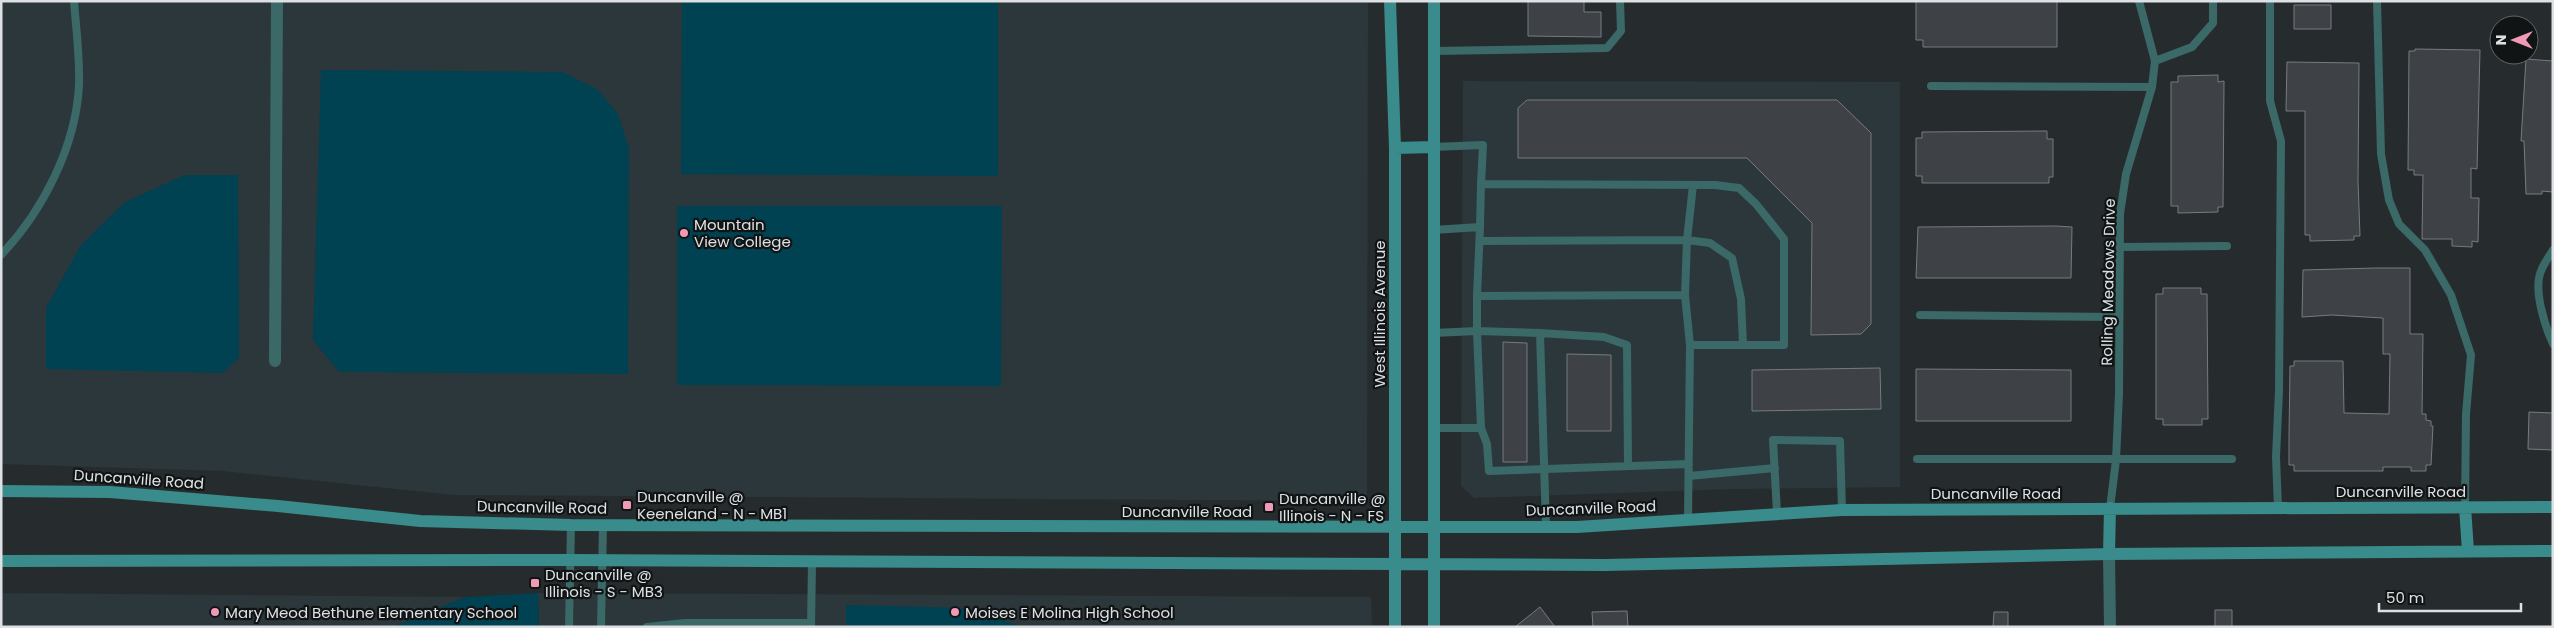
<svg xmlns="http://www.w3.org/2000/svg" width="2554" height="628" font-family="Poppins,sans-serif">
  <rect width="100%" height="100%" fill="#262c2e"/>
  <path fill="#2b373b" d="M1,1h1367l-1,500 -913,-6 -231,-24 -222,-7z
    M1463,81l437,1v405l-167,2 -259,9 -13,-12z
    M1,593l464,4 -72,30h-392z
    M538,593l833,4 1,30h-833z"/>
  <path fill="#004152" d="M682,1h316v175l-317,-2z
    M321,70l241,2 35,17 21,25 11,34 -1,226 -289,-2 -26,-32z
    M185,175h53l1,183 -16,15 -177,-4v-61l35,-63 44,-43z
    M677,206h325l-1,180 -324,-1z
    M538,593l1,34h-146l72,-30z
    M846,605l121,3 55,19h-176z"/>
  <path fill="#3e4246" stroke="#777b80" d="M1528,1h56v11h17v25l-73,-1z
    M1916,1h141v46h-134v-7h-7z
    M2294,5h37v24h-37z
    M2415,49l65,1 -3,119 -6,-1v30h8l-1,44 -6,-1v6l-20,-1v-7h-30l1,-64h-9v-5h-6l1,-119h6z
    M2526,59l27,2v131l-11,-1v3h-16l-2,-53h-3z
    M2287,62l72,1 -1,118 2,55h-6v4l-44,1v-6h-5v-124h-19z
    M2218,75v7l6,-1 -1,126h-5v5l-40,1v-7h-7v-124h7v-6z
    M1527,100h310l34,33v191l-10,10 -50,1 1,-112 -65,-65h-229v-50z
    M2047,131v8h6v38h-4v6h-127v-7h-6v-38h6v-6z
    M2056,226l16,1 -1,51h-155l2,-51z
    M2375,268h35v66h13l-1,80h4v6l5,1v5h2l-2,39h-5v6h-15v-4h-28v4h-89v-6h-5v-28l1,-71h4v-5h49l1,52 45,1 1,-60h-7v-36l-51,-3 -30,2 1,-47z
    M2163,288h38v6h6l1,125h-6v6h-39v-6h-7v-125h7z
    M1503,342l24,1v119h-24z
    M1567,354l44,1v76h-44z
    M1880,368l1,41 -129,2v-41z
    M1916,369l155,1v51h-155z
    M2529,412l24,1v37l-25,-1z
    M1540,607l15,20h-40z
    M2215,610h17v17h-17z
    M1627,611l1,16h-35l-1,-15z
    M1994,612h14v15h-15z"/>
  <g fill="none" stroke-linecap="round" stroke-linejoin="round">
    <path stroke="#3a6968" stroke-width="8" d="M2270,1v100l11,40 -2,250 -3,66 2,51
      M2377,1l4,153 8,46 10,24 26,26 26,45 20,60 -5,59 -1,93
      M1434,51l173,-3 14,-17 -1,-30
      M2155,61l37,-14 21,-24v-22
      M1931,86l221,1
      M1433,147l50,-2 -2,39 234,1 24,3 17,16 28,35v106h-94l-5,-50 -208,1 3,-69 -47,3
      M1480,227l1,-43
      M1480,241l207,-1 23,3 22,15 9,41 2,46
      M2120,247l107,-1
      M2553,250c-4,7 -9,13 -12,21 -8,19 4,55 12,73
      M1,255c42,-44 75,-109 78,-170 1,-27 -3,-57 -5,-84
      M1685,295l2,-55 6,-55
      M1477,296v35l63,2 6,194
      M1920,315l199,2
      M1433,333l44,-2 4,97
      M1540,333l64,4 23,8 1,121
      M1433,428h48l6,16 2,27 200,-7
      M1917,459h315
      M1689,476l86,-8
      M2110,508l6,-48 3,-66 1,-180 6,-40 26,-87 3,-26 -16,-60
      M1777,513l-4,-73 67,1 2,69
      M1688,520l2,-175
      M569,627l2,-102
      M601,627l2,-102
      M647,627l38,-4h126
      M811,627l1,-65"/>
    <path stroke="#3a6968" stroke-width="12" d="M275,361l2,-360
      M2109,554l1,73"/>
    <path stroke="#3a8b8b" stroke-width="12" d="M1390,1l5,147v479
      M1434,1v626
      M1395,148l38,-1
      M1,491l109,1 168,14 142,15 151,4 1006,2 265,-17 711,-3
      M2465,507l3,44
      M2109,554l1,-46
      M1,561l568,-1 1035,5 505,-11 444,-3"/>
  </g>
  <g fill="#f09ab6" stroke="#111415" stroke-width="2">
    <circle cx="684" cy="233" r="5"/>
    <rect x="622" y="500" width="10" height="10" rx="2.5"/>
    <rect x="1264" y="502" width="10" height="10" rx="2.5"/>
    <rect x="530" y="578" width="10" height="10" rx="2.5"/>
    <circle cx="215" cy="612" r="5"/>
    <circle cx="955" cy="612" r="5"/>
  </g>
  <g text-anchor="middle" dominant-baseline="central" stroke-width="4.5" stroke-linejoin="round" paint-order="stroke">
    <g font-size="15" fill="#dee1e3" stroke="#111415" text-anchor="start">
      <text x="694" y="224">Mountain<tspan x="694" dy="17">View College</tspan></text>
      <text x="637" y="496">Duncanville @<tspan x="637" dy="17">Keeneland - N - MB1</tspan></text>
      <text x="1279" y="498">Duncanville @<tspan x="1279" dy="17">Illinois - N - FS</tspan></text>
      <text x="545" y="574">Duncanville @<tspan x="545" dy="17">Illinois - S - MB3</tspan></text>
      <text x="225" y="612">Mary Meod Bethune Elementary School</text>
      <text x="965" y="612">Moises E Molina High School</text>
    </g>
    <g font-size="15" fill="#dee1e3" stroke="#111415">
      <text transform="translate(2108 282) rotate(-89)">Rolling Meadows Drive</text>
      <text transform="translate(1379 314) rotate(-90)">West Illinois Avenue</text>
      <text transform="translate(139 479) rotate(4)">Duncanville Road</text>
      <text x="2401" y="491">Duncanville Road</text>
      <text x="1996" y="493">Duncanville Road</text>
      <text transform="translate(542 507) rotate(1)">Duncanville Road</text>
      <text transform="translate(1591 508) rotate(-2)">Duncanville Road</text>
      <text x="1187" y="511">Duncanville Road</text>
    </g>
  </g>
  <rect width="2554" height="628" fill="none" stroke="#dee1e3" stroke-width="5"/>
  <g transform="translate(2514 40) rotate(270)"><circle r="24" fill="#111415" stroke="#636667"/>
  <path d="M0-4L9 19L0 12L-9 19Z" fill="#f09ab6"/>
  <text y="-8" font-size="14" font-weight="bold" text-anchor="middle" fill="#dee1e3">N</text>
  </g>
  <path d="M2379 603v8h142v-8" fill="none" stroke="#dee1e3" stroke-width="2.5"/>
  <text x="2386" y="603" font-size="15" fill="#dee1e3" stroke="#111415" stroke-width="4" paint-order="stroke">50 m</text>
</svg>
